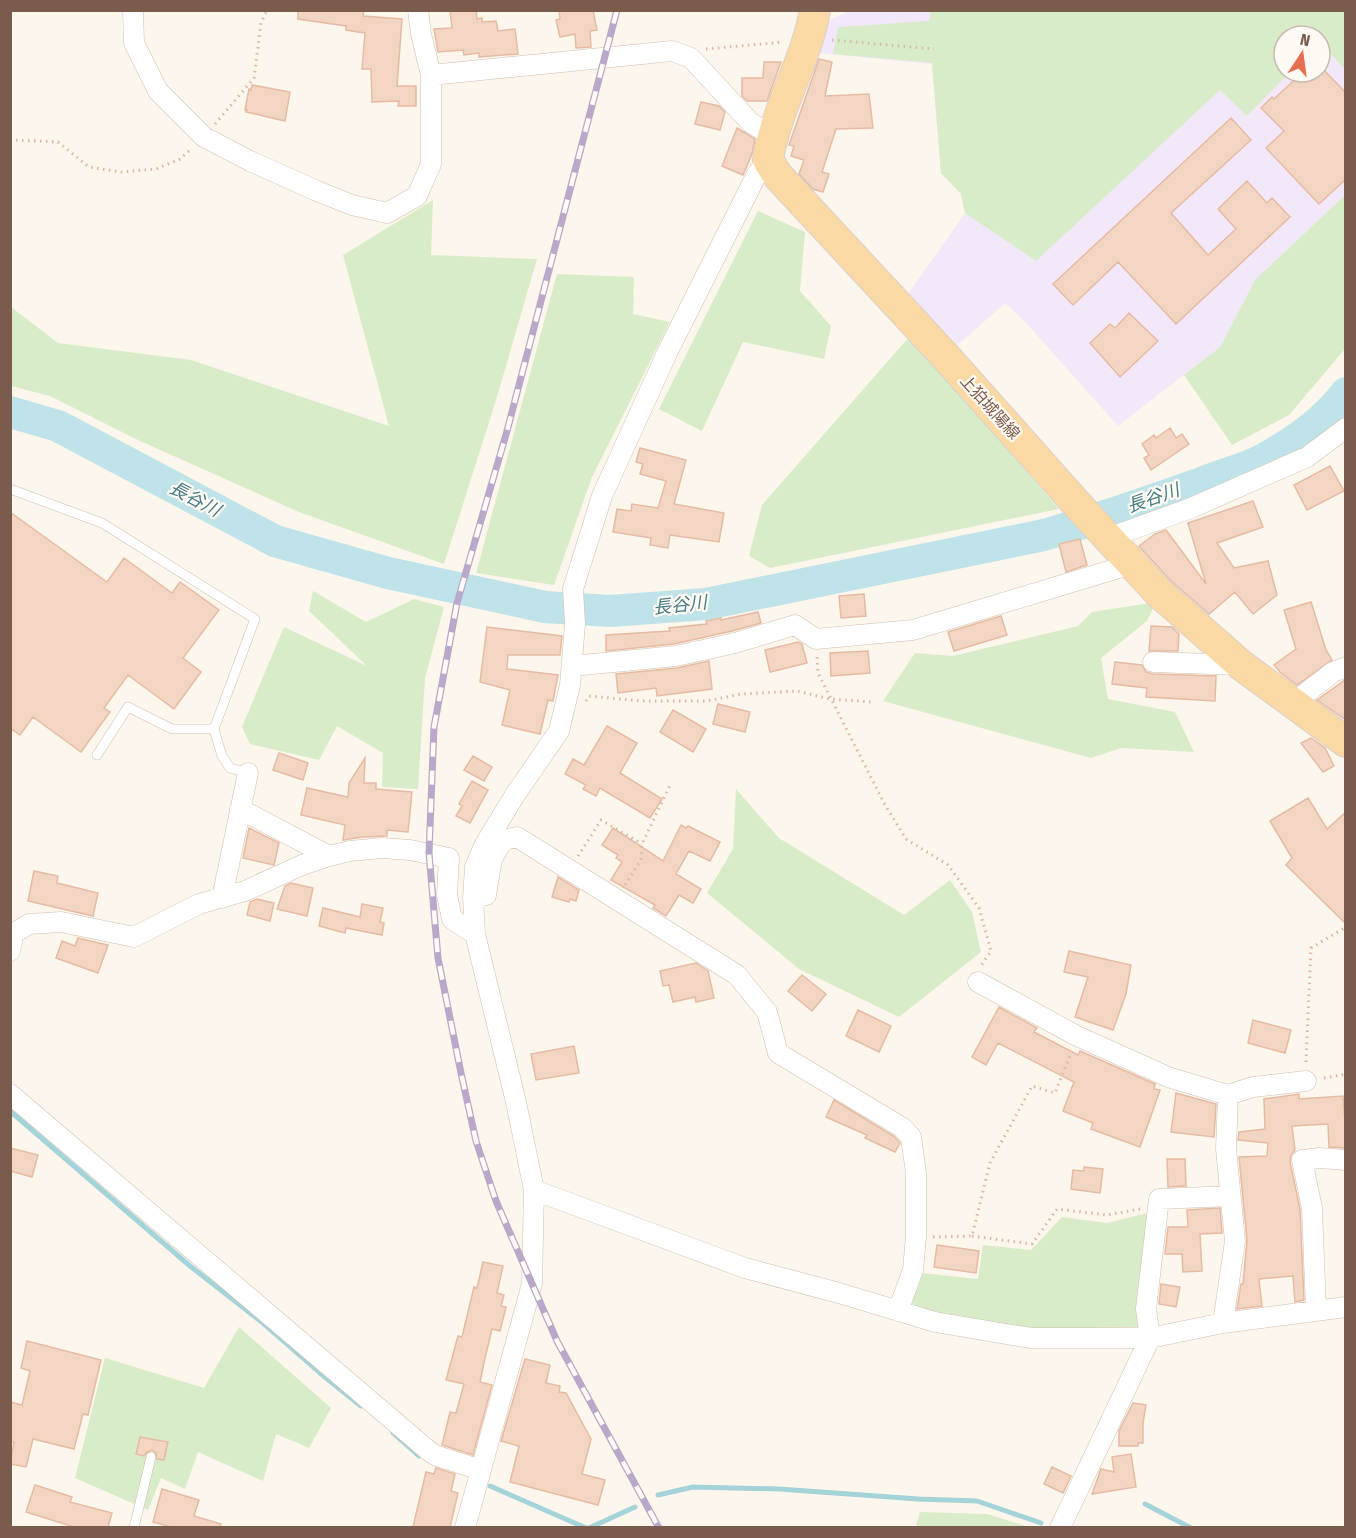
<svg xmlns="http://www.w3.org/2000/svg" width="1356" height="1538" font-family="'Fira Sans Condensed','Noto Sans JP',sans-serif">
  <rect width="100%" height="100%" fill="#fdf6ec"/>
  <path fill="#f3e8fa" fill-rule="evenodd" d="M849,11h496v184l-90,85 -35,67 -102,79 -91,-102 -22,-21 -47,42 -50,-51 57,-81 -4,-19 -20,-21 -9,-109 -114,-11 8,-31zM1284,36h36v36h-36z"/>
  <path fill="#d8ecc9" d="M931,11h414v58l-25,-26v-7h-36v36h6l-43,44 -27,-26 -184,171 -71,-48 -4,-19 -20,-21 -9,-110 -99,-9 5,-27 91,-6z
    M1345,195v154l-56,66 -57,30 -48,-70 36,-28 35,-67z
    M433,200l-2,55 106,4 -40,138 -53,167 -145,-52 -159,-71 -90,-45 -39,-10v-79l47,36 133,17 198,66 -46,-171z
    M758,211l47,21 -5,59 31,35 -7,33 -81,-17 -41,89 -43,-22z
    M557,274l77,3 -1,37 37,8 -78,155 -38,108 -78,-12z
    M909,337l150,172 -289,59 -21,-12 13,-51z
    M313,591l53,31 48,-23 30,8 -19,71 -7,111 -36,-2 1,-34 -46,-27 -18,34 -69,-16 -8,-17 42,-100 83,39 -58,-55z
    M1156,602l-9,19 -46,37 7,41 67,13 19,40 -73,-4 -30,10 -208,-57 32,-48 38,3 125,-30 14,-14z
    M736,789l43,49 125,77 46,-35 22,32 9,40 -82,65 -100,-48 -92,-76 26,-44z
    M1152,1212l-11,115 -125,2 -106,-23 12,-33 56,6 5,-34 48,5 31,-33 45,6z
    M239,1327l92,81 -22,40 -33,-14 -13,47 -65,-29 -13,37 -24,-11 -13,32 -73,-32 30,-120 99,30z
    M920,1512l67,2 42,13h-113z"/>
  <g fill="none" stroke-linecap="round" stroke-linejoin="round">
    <path stroke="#a5d3da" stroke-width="5" d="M10,1111l180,155 73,57 63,55 35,28
      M393,1433l26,23
      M490,1486l96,42
      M658,1495l35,-8 86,2 139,10 59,2 64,22
      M1145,1504l46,24
      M589,1528l46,-21"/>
    <path stroke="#bfe3e8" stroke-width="32" d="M10,412l48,14 217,115 113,32 157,34 65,4 96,-7 338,-69c54,-16 107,-34 160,-53 19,-8 42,-13 60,-23 29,-16 62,-39 82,-66"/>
  </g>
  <path fill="#f3d5c3" stroke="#e6bba3" stroke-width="1.5" d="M298,10h66l-1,6 39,3 -5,67h19v20h-18l1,-5 -27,1 -1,-33h-9l3,-36 -19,-3v-4l-48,-7z
    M450,10h26l1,9 5,-1v4l14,-1 2,10 17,-2 3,25 -39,3v-4l-15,2 -1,-5 -25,2 -4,-23 18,-1z
    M559,10h34l4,20 -7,1 1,16 -15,1 -1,-14 -15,3 -4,-17 4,-1z
    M819,59l13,3 -7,34 44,-2 4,34 -37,1 -14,43 7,2 -6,18 -10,-3 -14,-15 5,-14 -13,-4 3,-10 -5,-1z
    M764,62h17l-14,39h-20l-5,-5v-18h21z
    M1321,67l25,26v86l-27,25 -53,-56 18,-17 -23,-23 11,-11 2,2 29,-27h17z
    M252,85l38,7 -5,29 -39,-9 1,-2h-2l4,-21 2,1z
    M701,102l18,4 6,6 -5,18 -25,-6z
    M1231,118l20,22 -80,73 37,42 28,-26 -18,-20 29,-28 20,22 5,-5 18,19 -114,107 -58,-62 -45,43 -20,-21z
    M737,128l18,11 -3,15 -9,21 -21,-9z
    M1129,313l29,28 -38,36 -30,-34 20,-19 5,4z
    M1170,428l6,10 6,-4 7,10 -38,26 -7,-12 5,-3 -7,-11 12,-9 2,3z
    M640,448l46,12 -12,44 50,9 -5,29 -49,-7 -2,13 -18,-3 1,-7 -38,-6 4,-23 14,2 1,-7 26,4 8,-27 -26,-7 3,-10 -7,-2z
    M1330,466l14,25 -37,19 -13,-25z
    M1253,501l10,26 -46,16 17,25 34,-7 9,34 -24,19 -18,-22 -26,22 -39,-34 -31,-34 16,-12 11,-4 40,54 -18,-61z
    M10,512l97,70 17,-24 48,35 8,-11 39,28 -36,48 18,14 -27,37 -46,-34 -24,33 6,4 -29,40 -48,-35 -13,18 -10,-7z
    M1080,539l7,26 -21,7 -7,-28z
    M864,594l2,22 -25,2 -2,-22z
    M1311,602l15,48 6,10 -35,25 -17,-13 -6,-7 22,-16 -12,-39z
    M758,612l3,11 -29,8 -58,13 -68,7v-16l64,-4 -1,-3 38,-4 -1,-3 15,-3v2z
    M1001,616l6,19 -53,16 -6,-19z
    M1151,626l21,1 7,7 -1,17h-29z
    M487,627l75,9 -2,19h-52l-1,14 51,6 -5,26 -5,-1 -8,34 -38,-9 8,-35 -30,-8z
    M798,642l4,2 5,19 -37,9 -5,-22z
    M868,651l2,22 -39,3 -1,-23z
    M709,661l3,28 -55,7 -1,-8 -38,5 -2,-19 61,-6z
    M1115,662l27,3 4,7 7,2 63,2 -1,25 -69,-4 1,-9 -35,-4z
    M1345,680v1l1,39 -29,-20z
    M718,704l32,8 -5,20 -32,-8z
    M673,710l33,19 -13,23 -33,-20z
    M607,726l30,17 -17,30 42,26 -12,19 -50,-30 -4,8 -13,-7 3,-4 -21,-11 8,-15 11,6z
    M1311,738l14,10 9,18 -11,6 -22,-29z
    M279,753l29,10 -5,17 -30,-10z
    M473,756l19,11 -8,14 -20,-11z
    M365,758l-1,25h12v6l36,3 -4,40 -21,-2v6l-25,1 -19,3 2,-15 -44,-10 6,-27 41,9 1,-14z
    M472,781l16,9 -18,33 -14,-7 6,-10 -3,-2z
    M1308,798l19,31 19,-17v112l-60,-59 6,-7 -22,-37z
    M681,825l5,3 2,-2 32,16 -10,19 -21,-10 -13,23 25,15 -8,14 -14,-8 -13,21 -13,-8 2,-3 -44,-25 11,-18 -6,-4 2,-3 -16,-10 11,-17 50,33z
    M249,828l30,15 -5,22 -31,-7z
    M34,871l24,5 -1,7 41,10 -5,23 -65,-15z
    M558,877l21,13 -3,11 -6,-2 -1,3 -17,-5z
    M291,883l22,5 -6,28 -30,-7 8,-23z
    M257,899l17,4 -4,18 -23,-6 3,-13z
    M362,904l21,4 -3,14 4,1 -2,12 -36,-7 -1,5 -26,-7 4,-18 37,9z
    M78,938l30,7 -10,28 -42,-15 6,-17 13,5z
    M1069,951l62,14 -5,29 -13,36 -38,-13 13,-40 -24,-5z
    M696,963l12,8 6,27 -18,4 -1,-5 -22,5 -4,-17 -6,1 -3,-15z
    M802,975l24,19 -14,17 -24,-20z
    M999,1007l38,21 -3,4 44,23 2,-4 75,33 -1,5 6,1 -20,57 -49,-18 2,-6 -30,-12 11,-29 -76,-39 -12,22 -14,-8z
    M858,1010l33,16 -12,26 -33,-16z
    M1253,1020l38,10 -6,23 -37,-10z
    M574,1046l5,27 -43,7 -5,-26z
    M1176,1093l40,11 -2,33 -43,-5z
    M1299,1094v5l44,-3 3,39v13l-17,-1 -1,-23 -36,2 3,24 -4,5 -1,7 10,47 4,91 -9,2 -2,-26 -34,3 3,27 -25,3 4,-25h2l4,-44 -8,-83 28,-1 1,-13 -30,-3 1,-8 26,-3 -1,-30z
    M834,1100l61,37 5,6 -5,9 -30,-14 2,-3 -41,-18z
    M10,1148l28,7 -6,22 -22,-6z
    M1167,1159h18l1,27 -18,1z
    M1084,1167l19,2 -3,24 -29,-4 2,-19 11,1z
    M1220,1208l2,25 -22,1 2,37 -19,1 -1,-18h-17l3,-27h20l-1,-17z
    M937,1245l42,6 -3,22 -42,-6z
    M483,1262l20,4 -6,27 7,2 -3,11 5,1 -6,24 -8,-2 -7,29 -5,24 12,3 -19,70 -31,-10 8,-33 6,1 8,-29 -18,-4 12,-44 4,1 12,-50 3,1z
    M1161,1284l19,3 -4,20 -17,-3z
    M27,1341l74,19 -13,55 -5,-1 -9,35 -41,-10 -7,28 -16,-3 4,-22h-4v-40l12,3 8,-34 -9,-3z
    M525,1359l25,6 -4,18 14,3 -1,6 7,1 25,46 -9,35 23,6 -7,25 -88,-23 9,-36 -18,-5z
    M1133,1403l13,2 -3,18v20h-5v3h-19v-15z
    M140,1437l28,5 -4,18 -7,-1 -1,-6 -4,-3 -5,2 -3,4 -8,-2z
    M1131,1454l5,33 -44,7 9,-25 13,3 -2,-15z
    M1052,1467l19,9 -8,17 -19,-9z
    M436,1468l19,6 -4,17 7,2 -8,34h-37l13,-55 8,2z
    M35,1485l37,12 -2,5 42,11 -4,14h-34l-48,-15z
    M162,1489l37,11 -5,16 27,8 -1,3h-49l-18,-5z"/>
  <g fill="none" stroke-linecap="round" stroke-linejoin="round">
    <g stroke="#d1beb0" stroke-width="10">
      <path id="lane" d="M10,489l92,34 153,96 -41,110 8,27 8,12 18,5
        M97,755l31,-48 44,22h42
        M134,1528l17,-71"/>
    </g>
    <g stroke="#d1beb0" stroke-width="21">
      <path id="street" d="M133,10l1,33 24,48 46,46 46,24 67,30 35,14 35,8 30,-17 14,-32v-89l241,-24 19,7 59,64 21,14
        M418,10l3,24 10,41
        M1108,538l83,-30 116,-51 39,-29
        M1153,662l88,3
        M572,666l104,-10 59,-13 60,-18 21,14 97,-9 219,-66
        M1292,704l41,-32 13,-5
        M240,809l89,47
        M222,898l26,-125
        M473,898l13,-3 6,-36 11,-19 14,-3 220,138 30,37 11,41 125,75 8,9 5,36v64l-3,33 -15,41
        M10,951l4,-18 15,-9 32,-2 73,15 65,-33 46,-13 57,-26 27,-9 21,-5 32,-3 28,2 39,8 -2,37 5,24 23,15
        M978,982l99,54 91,41 60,18 25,-8 53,-6
        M10,1094l419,357 8,5 44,14
        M534,1190l211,78 94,25 96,29 77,13 20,3h118l73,-15 123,-16
        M1316,1311l-4,-103 -10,-48 18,-2 26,2
        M1223,1323l12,-82 -9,-92 2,-54
        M465,1528l67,-244 2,-94 -18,-88 -41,-168 -2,-36 2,-31 10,-23 30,-49 44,-64 11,-46 5,-61 -2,-35 29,-93 65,-143 90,-179 11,-14
        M1060,1528l90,-190 -4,-29 13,-110 71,-3"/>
    </g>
    <g stroke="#dad1cd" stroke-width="32">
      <path id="primary" d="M815,10c-9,52 -39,98 -47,150l10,16 168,181 129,145 83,90 83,73 105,77"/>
    </g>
    <path stroke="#d9b8a5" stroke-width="3" stroke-dasharray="1.5 4.5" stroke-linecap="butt" d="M832,40l102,9
      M706,49l77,-7
      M215,124l39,-46 7,-55 6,-13
      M10,140l48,2 31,25 32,5 35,-3 24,-10 12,-11
      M817,657l1,16 66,130 22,36 42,26 31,43 12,43 -10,15
      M586,701l3,-5 53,5h65l34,-7 56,-3 33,8 41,3
      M578,856l23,-36 41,24
      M625,885l16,-25 1,-16 29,-61
      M1306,1062l5,-114 35,-21
      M1324,1078l22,-4
      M972,1236l60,8 25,-35 50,6 33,-6
      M933,1237l39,-1 18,-73 42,-77 23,7 16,-40"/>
    <use href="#lane" stroke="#fff" stroke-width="9"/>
    <use href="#street" stroke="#fff" stroke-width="20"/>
    <use href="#primary" stroke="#fbd9a5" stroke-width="30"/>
    <g stroke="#b9a8c9" stroke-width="7">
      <path id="rail" d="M617,10l-110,421 -50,172 -23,124 -5,126 9,105 23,115 15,68 20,60 61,140 102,187"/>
    </g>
    <use href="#rail" stroke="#fffaf3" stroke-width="4.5" stroke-dasharray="14" stroke-linecap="butt"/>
  </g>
  <g text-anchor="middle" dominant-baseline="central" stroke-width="4.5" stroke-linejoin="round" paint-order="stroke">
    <g font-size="16" fill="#7a5c4d" stroke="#fffaf3">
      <text transform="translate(990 407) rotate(48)">上狛城陽線</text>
    </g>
    <g font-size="18" font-style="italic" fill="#437c86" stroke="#fffaf3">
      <text transform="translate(1153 498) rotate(-19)">長谷川</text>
      <text transform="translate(195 499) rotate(28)">長谷川</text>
      <text transform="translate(680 605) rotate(-6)">長谷川</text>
    </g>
  </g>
  <rect width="1356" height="1538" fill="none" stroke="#7a5c4d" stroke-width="24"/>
  <g transform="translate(1302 54) rotate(13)"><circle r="28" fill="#fffaf3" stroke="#cabbb1" stroke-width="1.5"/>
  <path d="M0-4.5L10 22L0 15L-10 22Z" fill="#e76f51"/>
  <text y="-9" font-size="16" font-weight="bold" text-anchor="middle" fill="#7a5c4d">N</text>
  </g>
</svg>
